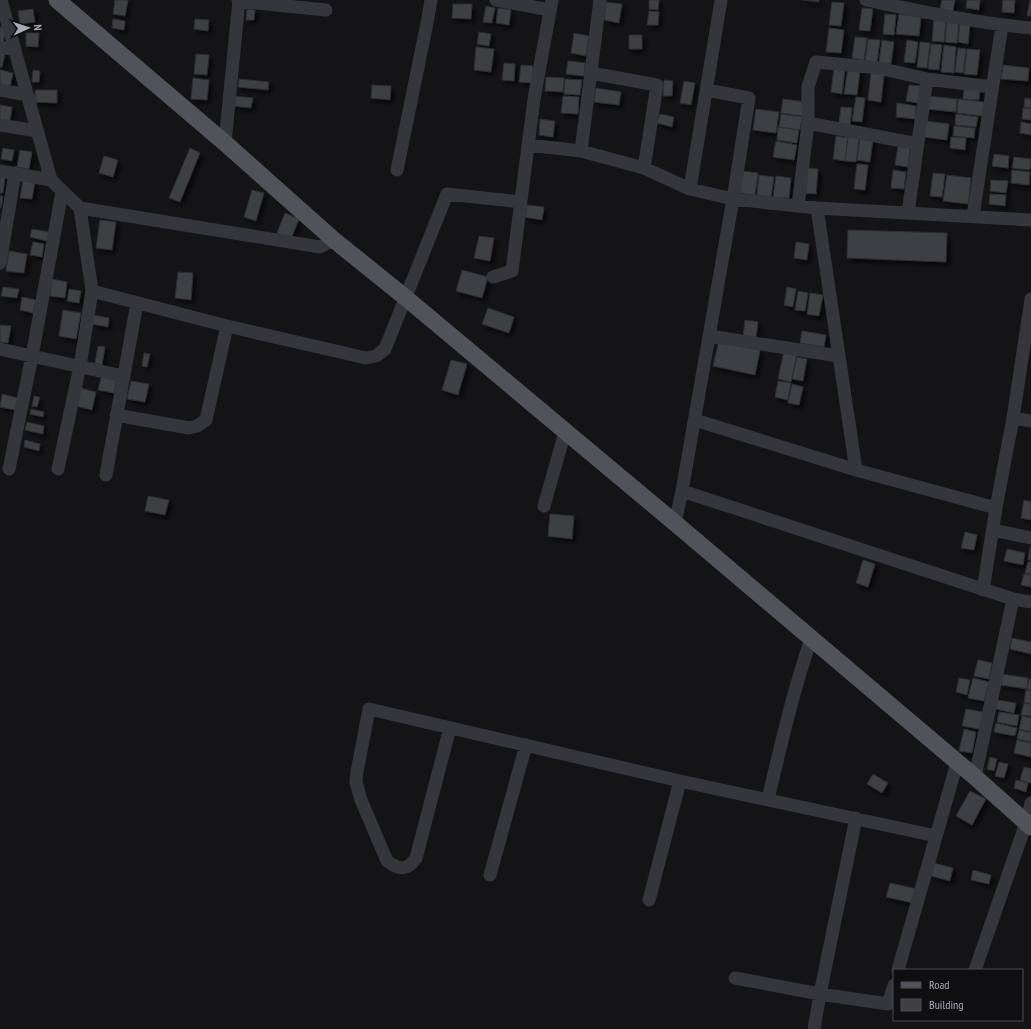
<svg xmlns="http://www.w3.org/2000/svg" width="1031" height="1029" font-family="'PT Sans Narrow',sans-serif">
  <defs>
    <filter id="shadow"><feDropShadow dx="3.5" dy="3.5" stdDeviation="2" flood-color="#0009"/></filter>
  </defs>
  <rect width="100%" height="100%" fill="#141416"/>
  <path fill="#3e3f43" stroke="#2e2e32" filter="url(#shadow)" d="M115,0h13l-3,16 -12,-2z
    M649,0h10l-1,10 -9,-1z
    M803,0h16v2z
    M942,0h13l-2,11 -13,-2z
    M967,0h13l-1,10 -13,-2z
    M1003,0h12l-1,13 -12,-1z
    M1030,0h1v16h-4z
    M606,2l16,2 -3,19 -15,-3z
    M832,2l12,1 -3,23 -12,-1z
    M453,4h19l-1,15 -19,-1z
    M486,6l9,2 -3,15 -9,-1z
    M498,8l13,2 -2,15 -13,-2z
    M862,8l11,1 -3,22 -11,-1z
    M33,9l2,13 -15,2 -2,-13z
    M247,9l8,1 -1,10h-8z
    M649,11l10,1 -1,13h-11z
    M885,14l11,1 -2,20 -11,-1z
    M899,14l22,3 -2,19 -23,-2z
    M113,19l12,2 -1,9 -12,-2z
    M195,19l14,1 -1,11 -14,-2z
    M934,19l12,1 -2,22 -12,-1z
    M947,20l12,1 -2,22 -12,-1z
    M960,22l10,2 -2,20 -10,-2z
    M0,27l6,1 -3,15 -3,-1z
    M829,28l15,2 -3,23 -15,-1z
    M479,32l12,2 -2,12 -12,-2z
    M26,33h13l-1,14 -12,-1z
    M574,33l15,3 -3,20 -15,-3z
    M629,35h13v14h-13z
    M855,37l12,1 -3,22 -12,-2z
    M868,39l12,1 -3,22 -12,-1z
    M882,40l12,2 -3,22 -12,-1z
    M907,40l11,2 -3,21 -11,-1z
    M920,42l10,1 -3,25 -10,-1z
    M931,44l11,1 -3,25 -11,-1z
    M944,45l12,2 -2,26 -13,-1z
    M476,47l18,2 -3,23 -17,-2z
    M958,48l8,1 -3,24 -8,-1z
    M967,49l13,1 -3,25 -13,-1z
    M0,52l5,1 -3,14h-2z
    M196,54l13,1 -2,20 -13,-1z
    M568,61l17,2 -1,13 -18,-2z
    M504,63l11,1 -1,17 -12,-1z
    M521,65l12,1 -1,17 -13,-1z
    M1003,65l26,3 -1,13 -27,-2z
    M834,68l11,1 -3,25 -11,-2z
    M848,68l12,2 -3,25 -13,-1z
    M0,70l13,3 -3,14 -10,-2z
    M33,70l7,1 -1,11h-7z
    M871,73l13,2 -3,27 -13,-2z
    M546,77l18,1 -1,14 -18,-1z
    M193,78l16,2 -2,20 -16,-1z
    M239,79l30,3 -1,8 -30,-3z
    M565,79l17,1 -2,15 -16,-1z
    M664,80l9,1 -1,15h-9z
    M684,81l11,2 -4,22 -11,-2z
    M372,85l19,1 -1,14 -19,-2z
    M909,85l11,1 -2,17 -12,-2z
    M596,88l25,4 -2,13 -25,-3z
    M964,89l16,1 -1,10 -16,-1z
    M35,90h22v13l-22,-1z
    M234,96l19,2 -2,10 -18,-2z
    M563,96l16,1 -1,17 -17,-1z
    M929,96l28,3 -1,13 -29,-3z
    M856,97l9,1 -3,24 -10,-1z
    M1025,98l6,1v9l-7,-1z
    M783,99l22,3 -3,14 -21,-3z
    M958,99l26,3 -2,14 -25,-3z
    M897,103l19,3 -1,13 -19,-2z
    M0,105l12,2 -2,14 -10,-2z
    M841,107l11,1 -2,17 -11,-2z
    M1023,108l8,1v11l-9,-1z
    M756,109l23,3 -3,21 -23,-3z
    M660,114l14,3 -2,10 -15,-4z
    M781,114l21,3 -2,13 -21,-3z
    M956,114l22,3 -2,10 -21,-2z
    M540,119l15,2 -2,16 -14,-2z
    M926,121l23,3 -2,16 -23,-3z
    M1021,122l10,2v11l-11,-2z
    M954,126l21,2 -1,10 -21,-2z
    M778,127l21,3 -2,13 -20,-3z
    M836,136l12,2 -3,23 -12,-2z
    M848,137l11,1 -3,24 -11,-1z
    M951,137l15,1 -1,12 -15,-2z
    M860,138l13,1 -3,23 -13,-2z
    M776,141l21,4 -3,15 -21,-3z
    M898,146l12,1 -2,20 -13,-2z
    M3,148l11,2 -2,11 -11,-2z
    M190,148l10,5 -20,49 -11,-4z
    M20,150l12,2 -3,17 -12,-2z
    M994,154l15,2 -1,12 -16,-2z
    M104,156l14,4 -5,17 -14,-4z
    M1014,157l17,2 -1,11 -18,-2z
    M857,164l11,1 -3,25 -11,-1z
    M806,168l12,1 -2,25 -12,-1z
    M893,170l13,2 -2,17 -13,-1z
    M1012,170l18,2 -1,13 -18,-2z
    M742,171l16,2 -3,22 -15,-2z
    M933,173l12,1 -3,23 -12,-1z
    M759,175l15,2 -3,20 -14,-2z
    M947,175l24,3 -3,26 -25,-3z
    M776,176l15,2 -2,20 -16,-1z
    M0,177h5l-2,16h-3z
    M23,180l12,1 -3,18 -12,-1z
    M991,180l17,1 -2,12 -16,-2z
    M252,190l12,3 -8,28 -12,-4z
    M990,194l16,1 -1,11 -16,-2z
    M0,196h3l-2,12h-1z
    M527,205l17,2 -2,13 -17,-3z
    M285,213l14,6 -8,20 -14,-6z
    M100,220l16,2 -4,28 -16,-2z
    M32,229l17,3 -2,9 -17,-4z
    M848,230l99,3 -1,29 -99,-4z
    M479,236l15,2 -4,23 -16,-3z
    M33,242l11,2 -2,13 -12,-2z
    M796,242l13,2 -2,16 -13,-2z
    M9,251l18,3 -3,19 -18,-2z
    M462,270l26,7 -6,21 -26,-7z
    M178,272l15,1 -2,27 -16,-2z
    M52,279l15,3 -2,16 -15,-2z
    M3,287l16,2 -2,9 -16,-2z
    M787,287l9,2 -3,18 -9,-2z
    M69,289l12,2 -2,12 -12,-2z
    M798,291l10,2 -3,18 -10,-1z
    M810,293l13,2 -4,21 -12,-2z
    M22,297l14,3 -3,13 -13,-3z
    M488,308l26,9 -5,16 -27,-9z
    M63,310l18,3 -5,26 -17,-3z
    M93,315l16,3 -1,9 -16,-3z
    M745,320l13,2 -2,17 -13,-2z
    M0,325l11,1 -3,17 -8,-1z
    M802,331l24,4 -2,12 -24,-4z
    M719,340l41,10 -5,25 -42,-9z
    M98,346l7,1 -3,18 -7,-2z
    M784,351l13,3 -6,28 -13,-3z
    M144,353l6,1 -3,13 -5,-1z
    M797,357l10,2 -4,22 -11,-2z
    M451,360l16,4 -9,31 -16,-5z
    M102,375l15,3 -3,15 -16,-3z
    M131,381l18,3 -4,18 -18,-3z
    M778,381l13,2 -3,17 -13,-3z
    M792,384l11,3 -4,18 -11,-2z
    M80,388l16,4 -4,18 -16,-4z
    M2,394l16,4 -3,12 -15,-3z
    M34,396l6,1 -3,10 -5,-1z
    M31,409l13,3 -1,5 -13,-3z
    M27,422l17,4 -1,8 -18,-4z
    M25,440l15,4 -1,7 -15,-4z
    M148,496l21,4 -4,15 -20,-4z
    M1024,500l7,2v18l-10,-2z
    M550,514l24,2 -2,23 -24,-3z
    M965,532l12,3 -3,15 -13,-2z
    M1030,547h1v13h-3z
    M1007,549l18,4 -2,12 -19,-4z
    M863,560l12,4 -7,23 -12,-4z
    M1028,562h3v12l-6,-1z
    M1024,574l7,1v12l-10,-2z
    M1012,638l19,4v12l-21,-5z
    M978,660l14,3 -3,16 -15,-3z
    M1002,674l26,4 -1,11 -26,-4z
    M959,678l11,2 -3,15 -11,-3z
    M973,678l16,4 -5,19 -16,-3z
    M1029,679h2v11h-4z
    M1026,690l5,1v13l-7,-2z
    M997,700l19,3 -2,10 -18,-4z
    M1024,703l7,2v11l-10,-1z
    M966,709l17,3 -4,17 -17,-3z
    M999,712l20,3 -2,11 -20,-4z
    M1022,716l9,2v14l-12,-3z
    M996,723l21,5 -2,8 -21,-4z
    M964,729l12,3 -4,21 -13,-2z
    M1019,730l12,3v9l-14,-3z
    M1017,740l14,3v14l-17,-4z
    M990,757l7,2 -3,12 -7,-2z
    M999,762l9,2 -4,14 -9,-2z
    M1024,767l7,2v14l-11,-3z
    M873,774l15,9 -6,10 -15,-9z
    M1016,780l12,3 -2,9 -12,-4z
    M970,791l16,8 -14,26 -16,-9z
    M934,863l19,5 -3,13 -19,-5z
    M973,870l18,5 -2,9 -18,-4z
    M890,883l27,6 -4,14 -27,-6z"/>
  <g fill="none" stroke-linecap="round" stroke-linejoin="round">
    <path stroke="#35363b" stroke-width="13" d="M1,0l50,180 29,28 240,39 14,-7
      M496,0l54,10
      M866,0c54,11 109,23 165,28
      M238,1l88,9
      M0,47l15,3
      M591,73l66,12 -13,83
      M0,90l27,5
      M808,123l110,21
      M0,125l37,6
      M225,143l14,-143
      M528,145l53,6 63,17 46,21 43,10 84,9 214,12
      M581,151l19,-151
      M397,170l31,-152 3,-18
      M0,171l51,9
      M690,189l31,-189
      M798,206l10,-83v-36l8,-25 63,6 48,11 65,8
      M80,208l12,83 135,35 139,32 10,-2 9,-7 62,-155 74,8
      M817,208l39,262
      M908,213l19,-134
      M973,216l29,-191
      M0,263l15,-90
      M493,277l19,-6 22,-172 18,-99
      M709,336l130,20
      M0,349l123,27
      M116,415l73,13 8,-2 9,-6 21,-94
      M1013,418l18,3
      M695,420l161,50 140,38
      M9,469l23,-113 30,-164
      M58,469l22,-103 12,-75
      M106,475l31,-172
      M682,491l331,108 18,3
      M544,506l21,-74
      M675,523l7,-32 51,-292 16,-101 -42,-8
      M993,530l38,8
      M983,590l13,-82 17,-90 18,-119
      M450,728l-34,130c-9,13 -17,12 -29,3l-26,-61 -5,-18 1,-10 12,-63 311,72 256,55
      M975,777l38,-178
      M768,799c13,-54 25,-108 43,-160
      M490,875l36,-130
      M649,900l31,-119
      M898,970l59,-207
      M975,970l51,-147 5,-20
      M735,978l85,16 68,10 6,-19
      M814,1029l6,-35 36,-176"/>
    <path stroke="#51535a" stroke-width="17" d="M57,0l168,143 109,97 72,58 269,225 300,254 56,50"/>
  </g>
  <rect x="893" y="969" width="130" height="52" fill="#0f0f11" stroke="#4b4d53"/>
  <rect x="901" y="982" width="20" height="6" fill="#51535a" stroke="#4b4d53"/>
  <text x="929" y="989" font-size="12" fill="#a6abb6">Road</text>
  <rect x="901" y="999" width="20" height="12" fill="#3e3f43" stroke="#4b4d53"/>
  <text x="929" y="1009" font-size="12" fill="#a6abb6">Building</text>
  <g transform="translate(28 28) rotate(87)" stroke="#0f0f11" stroke-width="3" paint-order="stroke">
  <path d="M0-3L7 15L0 10L-7 15Z" fill="#a6abb6"/>
  <text y="-6" font-size="11" font-weight="bold" text-anchor="middle" fill="#a6abb6">N</text>
  </g>
</svg>
